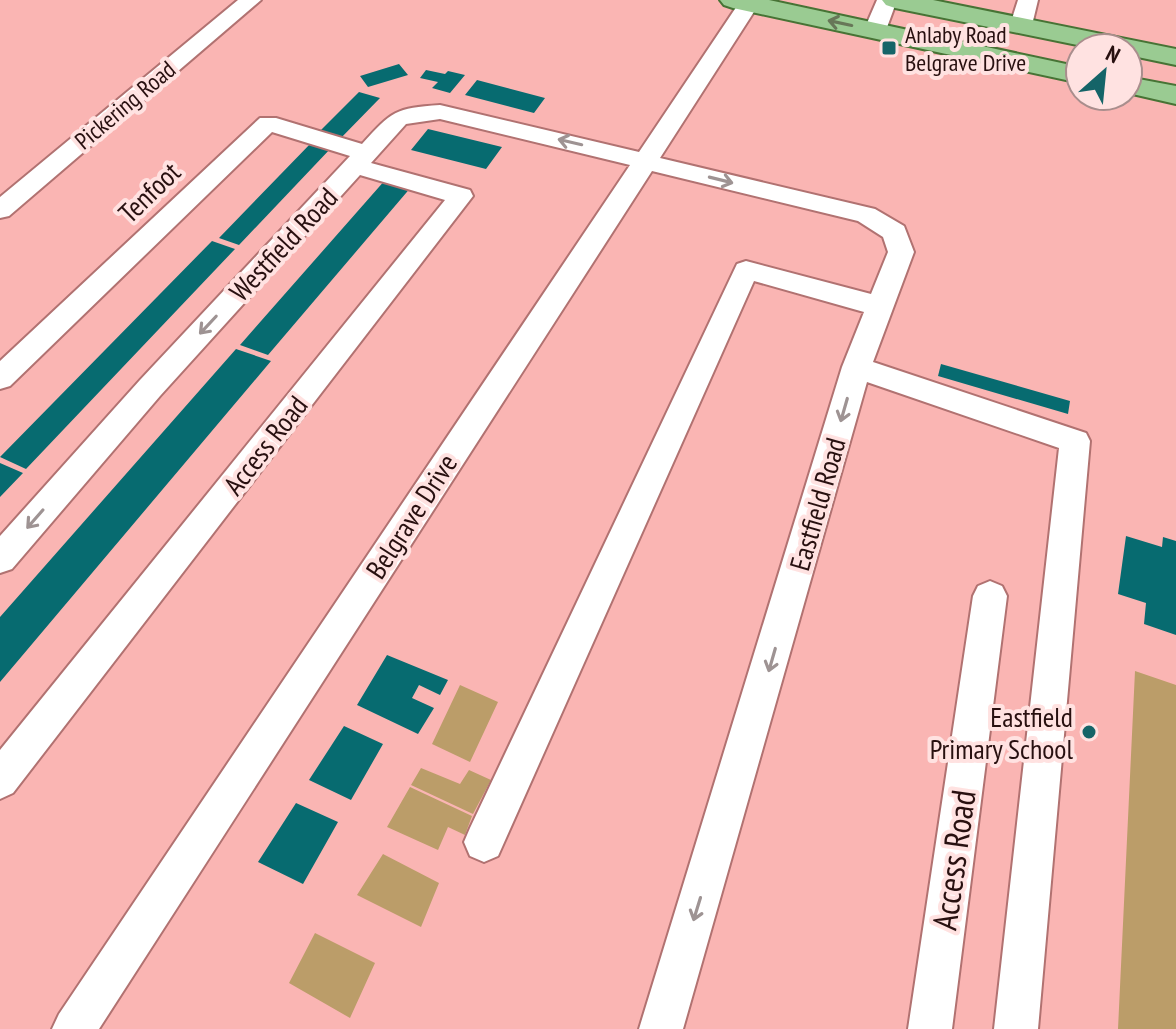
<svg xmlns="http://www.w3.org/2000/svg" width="1176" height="1029" font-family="'PT Sans Narrow',sans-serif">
  <rect width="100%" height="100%" fill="#fab5b3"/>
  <path fill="#bb9d69" d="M1135,671l41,14v344h-58z
    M460,685l38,17 -28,60 -38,-18z
    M421,768l39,16 9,-14 22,10 -18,34 -62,-29z
    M410,787l62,29 -7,19 -17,-8 -10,23 -51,-23z
    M383,854l56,29 -18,44 -64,-32z
    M315,933l60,30 -25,55 -61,-35z"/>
  <path fill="#076b70" d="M399,64l9,11 -40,12 -8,-11z
    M426,70l19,4 3,-3 17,4 -15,18 -18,-5 6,-6 -18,-4z
    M477,80l68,18 -11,15 -69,-18z
    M359,92l21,6 -42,43 -21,-7z
    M428,129l74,18 -16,22 -75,-19z
    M312,142l20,5 -93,98 -20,-7z
    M386,179l26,7 -144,169 -28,-10z
    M212,241l23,8 -209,220 -26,-12z
    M236,349l35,12 -271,321v-65z
    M941,364l129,37 -2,13 -130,-38z
    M0,463l23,10 -23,24z
    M1126,536l36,11 1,-10 13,4v94l-32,-11 2,-21 -28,-9z
    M387,655l61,25 -8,15 -21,-10 -7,13 22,10 -16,26 -61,-29z
    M344,726l39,18 -32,56 -42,-20z
    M296,803l42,19 -35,62 -45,-22z"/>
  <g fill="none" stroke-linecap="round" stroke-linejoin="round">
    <g stroke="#b17271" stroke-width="4">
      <path id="minor" d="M238,0h23l-252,216 -9,2v-21z
        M741,0h16l2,4 -99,154 215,51 29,17 10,26 -41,110 213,71 4,8 -52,588h-44l65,-581 -192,-66 -184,647h-44l203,-662 22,-55 -110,-31 -256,575 -14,6 -14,-6 -6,-14 6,-14 267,-564 9,-3 125,33 17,-42 -5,-15 -25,-16 -206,-50 -553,858h-47l7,-15 571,-849 -190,-46 -34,5 -35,39 99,27 3,6 -460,597 -13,6v-49l445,-550 -85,-25 -200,221 -148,173 -12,4v-37l140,-156 210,-224 -78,-24 -262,254 -10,3v-28l260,-243h16l86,26c30,-33 33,-36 78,-39l199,47z
        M877,0h20l-11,30 -11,6 -11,-6z
        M1018,0h20l-6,25 -11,6 -11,-6z
        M990,581l12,5 5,10 -55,433h-44l65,-433 5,-10z"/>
    </g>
    <g stroke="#477335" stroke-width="4">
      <path id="major" d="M720,0h49l311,67v16l-347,-75 -9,-3z
        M882,0h51l243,49v16l-48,-10v-7h-36l-197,-40 -9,-3z
        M1128,77l48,9v18l-48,-11z"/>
    </g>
    <use href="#minor" fill="#fff" fill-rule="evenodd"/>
    <use href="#major" fill="#9acb92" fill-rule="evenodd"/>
  </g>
  <defs><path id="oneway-shaft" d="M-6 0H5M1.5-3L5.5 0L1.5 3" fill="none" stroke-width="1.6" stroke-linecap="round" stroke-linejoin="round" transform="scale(2)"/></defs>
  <use stroke="#677758" href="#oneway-shaft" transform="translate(840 23) rotate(-168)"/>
  <g stroke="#9e9393">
    <use href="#oneway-shaft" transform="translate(570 142) rotate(-167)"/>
    <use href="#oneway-shaft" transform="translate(721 180) rotate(14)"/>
    <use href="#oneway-shaft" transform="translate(208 325) rotate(133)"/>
    <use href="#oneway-shaft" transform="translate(844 410) rotate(106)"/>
    <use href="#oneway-shaft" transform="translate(35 519) rotate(131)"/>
    <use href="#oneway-shaft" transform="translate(772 660) rotate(106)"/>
    <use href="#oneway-shaft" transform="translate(697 909) rotate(107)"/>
  </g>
  <g fill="#156468" stroke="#ffe2e1" stroke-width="3">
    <rect x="881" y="40" width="16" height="16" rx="4"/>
    <circle cx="1089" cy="732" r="8"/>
  </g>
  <g text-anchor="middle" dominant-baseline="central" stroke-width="8" stroke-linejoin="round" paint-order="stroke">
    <g font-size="24" fill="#281010" stroke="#ffe2e1" text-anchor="start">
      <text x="905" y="34">Anlaby Road<tspan x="905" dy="28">Belgrave Drive</tspan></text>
    </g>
    <g font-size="24" fill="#281010" stroke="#ffe2e1">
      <text transform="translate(125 105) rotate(-40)">Pickering Road</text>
    </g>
    <g font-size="28" fill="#281010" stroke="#ffe2e1">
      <text transform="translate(149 192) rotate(-44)">Tenfoot</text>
      <text transform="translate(283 244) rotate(-47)">Westfield Road</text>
      <text transform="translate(265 445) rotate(-52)">Access Road</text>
      <text transform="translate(817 504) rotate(-74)">Eastfield Road</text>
      <text transform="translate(411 516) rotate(-57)">Belgrave Drive</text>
    </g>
    <g font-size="28" fill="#281010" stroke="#ffe2e1" text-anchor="end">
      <text x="1073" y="716">Eastfield<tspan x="1073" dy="32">Primary School</tspan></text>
    </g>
    <g font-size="34" fill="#281010" stroke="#ffe2e1">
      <text transform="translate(953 860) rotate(-82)">Access Road</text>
    </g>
  </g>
  <g transform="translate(1104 72) rotate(27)"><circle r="38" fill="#ffe2e1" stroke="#a98e8d" stroke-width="2"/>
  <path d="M0-6L14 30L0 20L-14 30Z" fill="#156468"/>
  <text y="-12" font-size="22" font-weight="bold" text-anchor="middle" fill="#281010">N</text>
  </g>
</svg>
